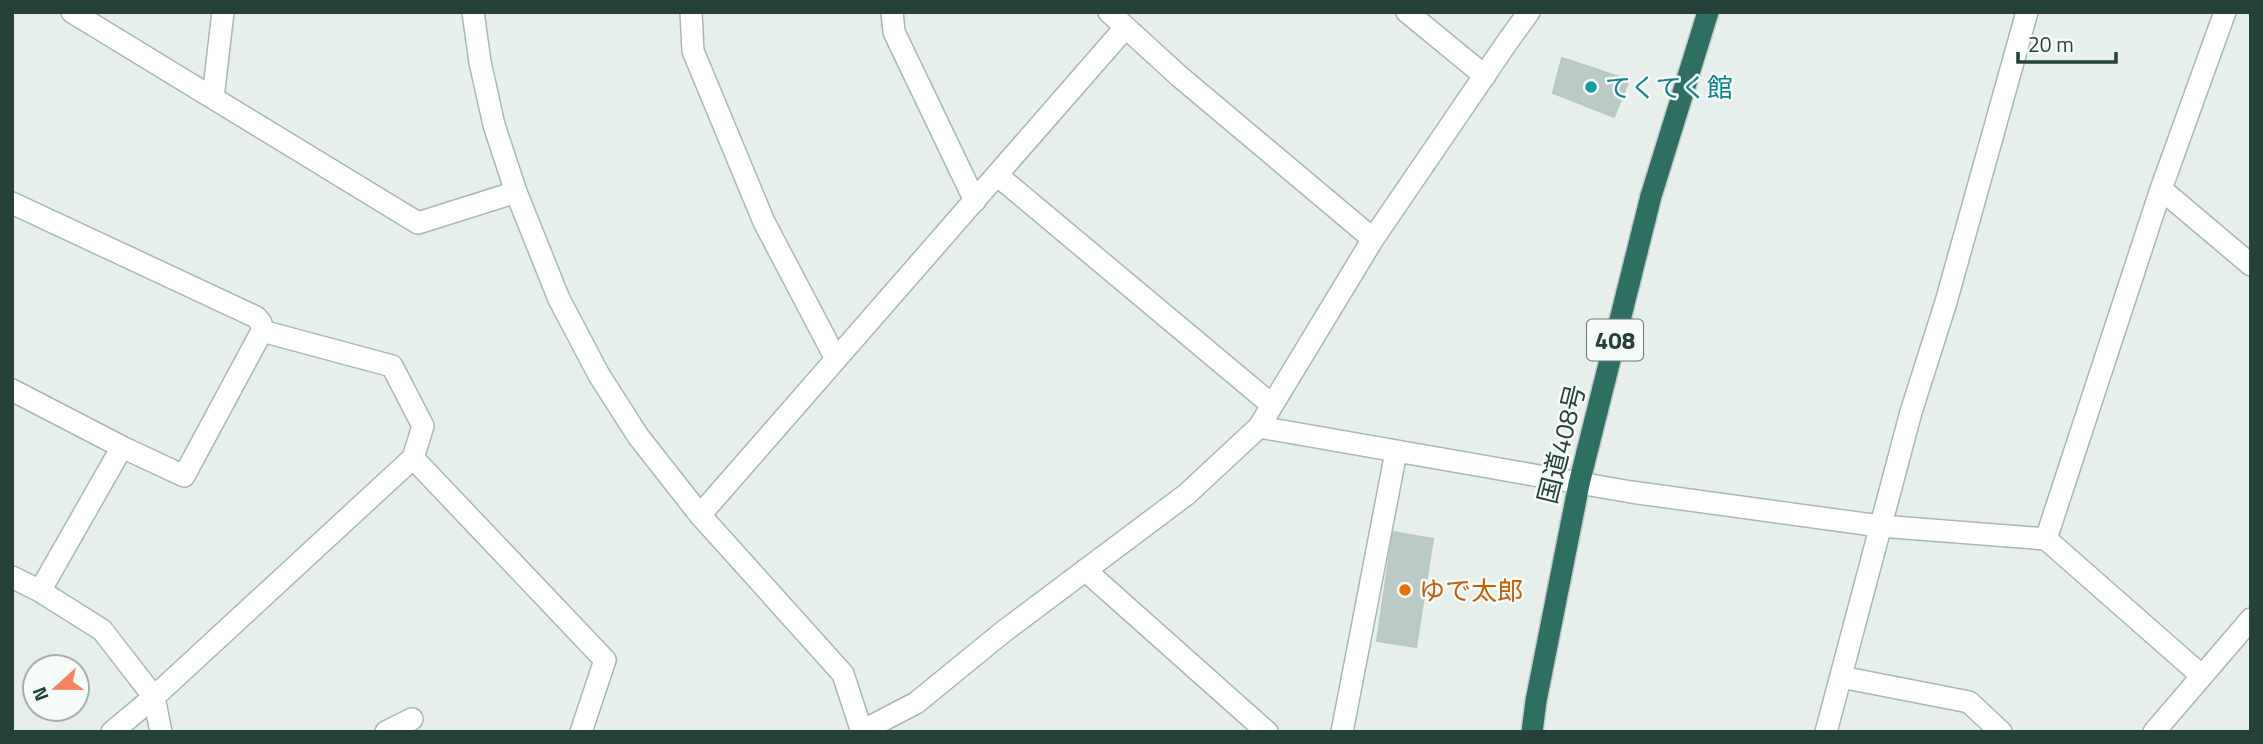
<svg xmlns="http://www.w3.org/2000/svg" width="2263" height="744" font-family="'Titillium Web','Noto Sans JP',sans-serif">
  <rect width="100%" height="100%" fill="#e6efeb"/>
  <path fill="#bbcac4" stroke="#b8c9c2" stroke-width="2" d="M1562,58l67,22 -15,37 -61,-24z
    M1393,532l40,7 -17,108 -39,-6z"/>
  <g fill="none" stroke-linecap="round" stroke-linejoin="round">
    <g stroke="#a8b8b2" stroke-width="24">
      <path id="street" d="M72,12l346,211 98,-31
        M691,12l2,39 71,171 72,137
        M892,12l2,20 81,169
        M1109,12l70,64 194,163
        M1407,12l78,64
        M213,98l10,-86
        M997,175l275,230
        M2161,189l90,76
        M12,203l244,114 5,6 1,8 -78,145 -62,-29 -82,144
        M12,390l110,57
        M1259,427l372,65 249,34 166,13
        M413,458l192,202 -24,72
        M700,515l425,-487
        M1085,570l182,162
        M12,577l28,14 62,39 52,67 7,35
        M2202,676l-156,-137 115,-350 64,-177
        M1841,677l128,25 32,30
        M862,731l54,-28 87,-71 184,-138 72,-67 114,-188 135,-198 21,-29
        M112,732l42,-35 259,-239 10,-32 -31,-60 -130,-35
        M386,732l26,-13
        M1342,732l54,-280
        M1826,732l85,-320 35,-110 81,-290
        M2154,732l97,-113"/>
    </g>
    <g stroke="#a4bbb3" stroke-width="24">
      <path id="secondary" d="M473,12l7,50 14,63 22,67 43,107 40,76 39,61 62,79 143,159 19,58"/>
    </g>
    <g stroke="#c2cac8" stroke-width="24">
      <path id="highway" d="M1532,732l4,-31 43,-217 72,-288 57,-184"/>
    </g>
    <use href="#street" stroke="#fff" stroke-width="21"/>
    <use href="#secondary" stroke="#fff" stroke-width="21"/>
    <use href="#highway" stroke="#2f6f62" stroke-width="21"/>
  </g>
  <circle fill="#0f9aa8" stroke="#f7fbf9" stroke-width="2.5" cx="1591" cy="87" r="7"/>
  <circle fill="#e8710a" stroke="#f7fbf9" stroke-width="2.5" cx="1405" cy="590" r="7"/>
  <g text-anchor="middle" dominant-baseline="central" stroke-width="5" stroke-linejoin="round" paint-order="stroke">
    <rect fill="#f7fbf9" stroke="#637a73" stroke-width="2" x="1587" y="319.5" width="56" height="41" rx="5"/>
    <g font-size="24" font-weight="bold" fill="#24423a">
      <text x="1615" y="340">408</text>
    </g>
    <g font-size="26" fill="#0d838f" stroke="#f7fbf9" text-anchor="start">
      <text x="1605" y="87">てくてく館</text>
    </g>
    <g font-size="26" fill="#24423a" stroke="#f7fbf9">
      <text transform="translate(1561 444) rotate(-76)">国道408号</text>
    </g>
    <g font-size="26" fill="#c56008" stroke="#f7fbf9" text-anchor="start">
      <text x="1419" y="590">ゆで太郎</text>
    </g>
  </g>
  <rect width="2263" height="744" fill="none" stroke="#24423a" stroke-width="28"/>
  <g transform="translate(56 688) rotate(249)"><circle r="33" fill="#f7fbf9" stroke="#a3b1ad" stroke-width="2"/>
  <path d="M0-5L12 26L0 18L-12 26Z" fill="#f4845f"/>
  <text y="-10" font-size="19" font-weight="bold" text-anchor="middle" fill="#24423a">N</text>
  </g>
  <path d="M2018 52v10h98v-10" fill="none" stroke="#24423a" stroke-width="3.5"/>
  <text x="2028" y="52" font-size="21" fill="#24423a" stroke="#f7fbf9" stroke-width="5" paint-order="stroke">20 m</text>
</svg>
